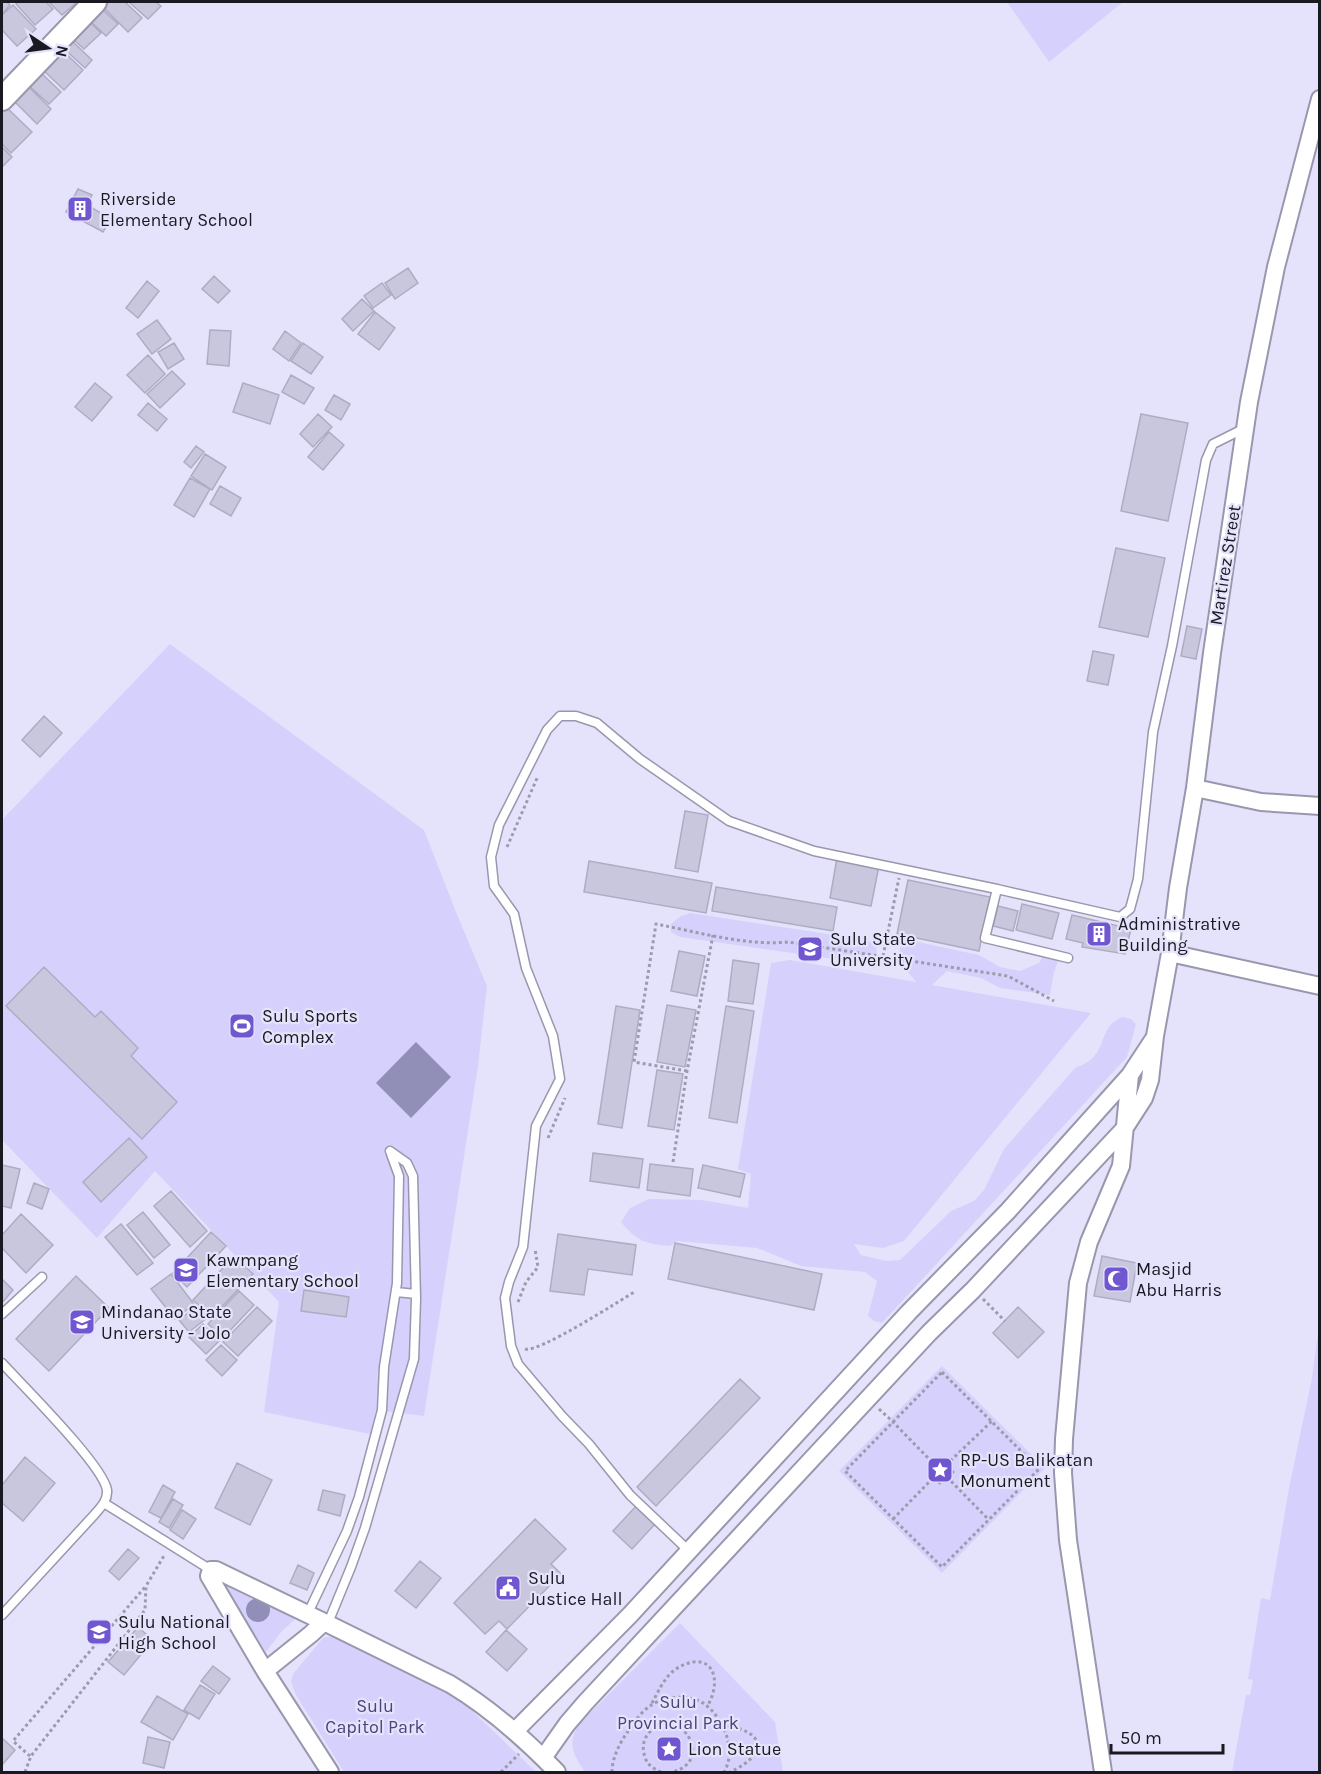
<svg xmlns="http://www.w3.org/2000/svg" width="1321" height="1774" font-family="Karla,sans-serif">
  <rect width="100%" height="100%" fill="#e5e3fb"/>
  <path fill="#d5d1fc" d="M1007,2h116l-74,60z
    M170,644l254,186 32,82 31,74 -9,80 -54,350 -48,-6 -6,24 -106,-22 15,-110 -124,-131 -58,67 -95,-98v-320z
    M690,913l177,27 9,6 1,6 -2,6 -13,5 -182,-26 -9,-5v-8l10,-8z
    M909,940l70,15 21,12 20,4 19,-8 7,-12 15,3 -7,18 -4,23 -50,-7 -19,-10 -34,-7 -15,14 159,28 -187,228 -21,7 -29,-4 7,11 25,6 14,-1 51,-49 23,-10 10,-11 20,-41 71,-81c7,-3 15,-6 20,-13 12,-15 6,-28 27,-38l9,2 5,5 -9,33 -245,266 -8,-2 -6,-5 9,-35 -12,-9 -64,-6 -44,-18 -80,-7 -7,5c-25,-2 -33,-5 -49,-24l9,-14 19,-9 53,1 46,8 3,-34 -13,-5 33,-206 19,-3 126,22 -17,-21 1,-14z
    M1319,1326v446h-87l14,-77h4l3,-15 -5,-1 13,-81 9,2 19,-112 23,-110z
    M942,1366l103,102 -103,105 -103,-102z
    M215,1573l87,40 -20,18 -16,21z
    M680,1623l95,99 8,50h-198c-12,-18 -17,-25 -8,-46z
    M333,1636l115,57 16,10 72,69h-192l-48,-77 -5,-13 2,-8 30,-36z"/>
  <path fill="#918eb7" d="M416,1042l35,35 -40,41 -35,-35z
    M246 1610a12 12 0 1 1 24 0a12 12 0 1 1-24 0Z"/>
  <path fill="#c8c7de" stroke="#aeacc3" stroke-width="1.5" d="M2,2h5l3,3 -8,9z
    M19,2h27l7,7 -18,16 -19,-21z
    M49,2h28l-15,13z
    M106,2h19l17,16 -14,14 -26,-26z
    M129,2h27l5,4 -13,13z
    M13,5l23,24 -19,17 -15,-16v-15z
    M101,8l17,16 -12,12 -17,-16z
    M88,20l13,13 -17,16 -13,-12z
    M69,38l23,22 -7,8 -24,-22z
    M60,48l23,22 -19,20 -23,-22z
    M40,72l21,20 -12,12 -21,-19z
    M26,84l25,25 -14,15 -25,-25z
    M4,105l28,27 -21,21 -9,-9v-36z
    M2,147l10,10 -10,10z
    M78,189l14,6 -5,10 24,14 -8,13 -37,-20z
    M408,268l10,15 -23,16 -10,-16z
    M214,276l16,15 -12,12 -16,-14z
    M147,281l12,10 -21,27 -12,-10z
    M382,283l9,12 -18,13 -9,-12z
    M362,299l12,12 -21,20 -11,-12z
    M375,312l20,16 -16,22 -21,-16z
    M157,320l14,19 -19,15 -15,-20z
    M210,330l21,1 -2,35 -22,-2z
    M285,331l16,12 -12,18 -16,-12z
    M174,343l10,16 -16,10 -10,-17z
    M303,343l20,14 -12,17 -20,-13z
    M148,355l17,19 -20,19 -18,-18z
    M172,371l13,13 -25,24 -13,-14z
    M291,375l23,13 -10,16 -22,-12z
    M95,383l17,14 -20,24 -17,-14z
    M243,383l36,12 -9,29 -37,-12z
    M334,395l16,9 -9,16 -16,-10z
    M148,403l19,16 -10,12 -19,-16z
    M318,414l14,13 -19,20 -13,-13z
    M1141,414l47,9 -20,98 -47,-10z
    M329,432l15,13 -21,25 -15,-13z
    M196,446l8,6 -13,16 -7,-6z
    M205,454l21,13 -14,23 -21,-14z
    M190,478l20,11 -16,28 -20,-12z
    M220,486l21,12 -10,18 -21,-12z
    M1116,548l49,10 -17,79 -49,-10z
    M1187,626l15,3 -6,30 -15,-3z
    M1093,651l21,4 -6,30 -21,-4z
    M44,716l18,17 -22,24 -18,-17z
    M685,811l23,4 -10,57 -23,-4z
    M837,858l42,8 -8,40 -41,-8z
    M589,861l123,22 -6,30 -122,-21z
    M908,880l82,17 -11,54 -82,-17z
    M716,887l121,20 -4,24 -121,-20z
    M1022,904l37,9 -7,26 -36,-9z
    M998,906l20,5 -5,20 -20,-5z
    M1072,915l59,14 -6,25 -43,-7 1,-4 -17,-4z
    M679,951l26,5 -8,40 -26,-5z
    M733,960l26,4 -6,40 -25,-3z
    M44,967l51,50 6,-6 37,37 -7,8 46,46 -35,37 -136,-133z
    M667,1005l29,5 -11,57 -28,-5z
    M616,1006l24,4 -18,118 -24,-4z
    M726,1006l28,5 -17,112 -28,-5z
    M657,1070l26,4 -9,56 -26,-4z
    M129,1138l18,19 -46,45 -18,-20z
    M593,1153l50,6 -4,29 -49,-7z
    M650,1164l43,5 -3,27 -43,-6z
    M2,1165l18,4 -9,39 -9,-2z
    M703,1165l42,9 -5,23 -42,-9z
    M34,1183l15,6 -7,20 -15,-6z
    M171,1191l36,40 -17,16 -36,-41z
    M143,1212l27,33 -16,13 -27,-33z
    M21,1214l32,31 -27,28 -24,-25v-13z
    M121,1224l32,39 -16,12 -32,-38z
    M211,1232l15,14 -39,41 -14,-14z
    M558,1234l78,11 -4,30 -44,-6 -4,26 -34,-4z
    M675,1243l147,31 -8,36 -146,-31z
    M234,1256l19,18 -41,43 -19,-17z
    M1102,1256l35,7 -7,39 -36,-6z
    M171,1274l23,30 -19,15 -24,-30z
    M76,1276l33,32 -60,63 -33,-32z
    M2,1279l11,11 -11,13z
    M304,1290l45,7 -3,20 -45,-6z
    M239,1291l15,14 -31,33 -15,-14z
    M197,1306l10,12 -18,14 -10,-12z
    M257,1307l15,14 -34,35 -15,-14z
    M1018,1307l26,25 -26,26 -25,-25z
    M203,1324l16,17 -13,13 -17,-17z
    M221,1345l16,15 -15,16 -16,-16z
    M740,1379l20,19 -104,108 -19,-19z
    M25,1457l30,26 -32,38 -21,-18v-18z
    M237,1463l35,17 -22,45 -35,-17z
    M163,1485l12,7 -14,26 -12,-6z
    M323,1490l22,5 -5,21 -22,-6z
    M173,1499l10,6 -14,23 -10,-6z
    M637,1505l19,18 -24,26 -19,-18z
    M182,1510l14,9 -13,20 -13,-9z
    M535,1519l31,30 -15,15 10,10 -54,55 -8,-8 -14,13 -31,-31z
    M128,1549l11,9 -20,22 -10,-9z
    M420,1561l21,17 -25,30 -21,-17z
    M298,1565l16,8 -7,17 -17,-7z
    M138,1627l15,13 -29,35 -16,-13z
    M506,1630l21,19 -20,22 -21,-19z
    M213,1666l17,13 -11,15 -18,-13z
    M200,1685l15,9 -16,25 -15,-9z
    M157,1696l31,18 -15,26 -32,-18z
    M148,1737l22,5 -6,26 -21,-5z
    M2,1738l13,12 -13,15z"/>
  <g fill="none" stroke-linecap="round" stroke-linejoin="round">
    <g stroke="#9997ad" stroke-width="11">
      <path id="lane" d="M1068,958l-83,-20 12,-49 123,28 10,-8 8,-30 15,-147 19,-86 34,-186 7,-16 32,-16
        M396,1292l20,2
        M2,1314l40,-37
        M2,1363c20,22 101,102 105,127 1,10 -6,17 -12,24l-93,101
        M104,1503l107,67
        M689,1551l-59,-56 -41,-51 -27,-28 -44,-52 -7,-18 -6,-48 4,-16 14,-35 13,-121 24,-47 -7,-43 -27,-68 -12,-54 -20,-28 -3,-29 8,-32 48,-95 13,-14h16l21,7 43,36 89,62 85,30 183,38
        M308,1613l39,-82 12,-34 23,-87 2,-43 13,-84 2,-107 -8,-22
        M328,1623l23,-56 14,-39 49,-169 2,-60 -3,-123 -6,-13 -17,-12"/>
    </g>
    <g stroke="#9997ad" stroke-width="20">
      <path id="street" d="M1195,788l66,14 59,4
        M1170,953l150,33
        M265,1671l-56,-95 2,-6h5l108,52
        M515,1731l115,-116 279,-303 99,-101 122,-136 23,-35
        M543,1758l24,-34 18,-21 344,-370 44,-43 151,-161 20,-31 6,-18 5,-44 15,-83 8,-65 17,-100 17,-135 37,-251 27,-135 44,-168
        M330,1772l-65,-101 46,-37 13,-12 126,62c40,24 75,55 107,88
        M1103,1772l-35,-232 -5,-67 1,-34 14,-156 11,-41 32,-76 9,-91"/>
    </g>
    <g stroke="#9997ad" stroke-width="26">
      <path id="secondary" d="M2,99l93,-97"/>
    </g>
    <path stroke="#9c9aac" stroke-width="3" stroke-dasharray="3 3" stroke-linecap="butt" d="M507,847l31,-71
      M883,956l16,-78
      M687,1071l-53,-9 22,-138c42,8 89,22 132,18l220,34 46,25
      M548,1138l17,-40
      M673,1162l14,-91 26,-136
      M983,1299l22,22
      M518,1302l8,-20 12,-15 -3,-18
      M525,1349c14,4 94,-48 111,-58
      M942,1372l97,97 -97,98 -97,-96z
      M879,1409l11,10 44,45
      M940,1458l13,14 -13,11 -12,-13z
      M946,1465l46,-44
      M947,1477l42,43
      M893,1519l41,-42
      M652,1703c6,-11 13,-27 24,-34 33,-21 49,7 31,38
      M721,1725c44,5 50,28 9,47
      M30,1756l-17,-15 132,-154
      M25,1772l6,-16 114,-146 1,-24 19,-32
      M501,1772l18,-18
      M612,1772c0,-14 8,-30 17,-42 6,-9 12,-18 21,-24 13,-10 39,-12 53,-3 21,14 34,48 21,69
      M661,1772c-7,-3 -14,-7 -16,-15 -3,-8 -2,-17 3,-23 25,-36 71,25 25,38"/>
    <use href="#lane" stroke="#fff" stroke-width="8"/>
    <use href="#street" stroke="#fff" stroke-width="16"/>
    <use href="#secondary" stroke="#fff" stroke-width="22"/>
  </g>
  <defs>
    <g id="building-square" transform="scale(1.35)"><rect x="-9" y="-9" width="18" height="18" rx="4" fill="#7056d0" stroke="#e5e3fb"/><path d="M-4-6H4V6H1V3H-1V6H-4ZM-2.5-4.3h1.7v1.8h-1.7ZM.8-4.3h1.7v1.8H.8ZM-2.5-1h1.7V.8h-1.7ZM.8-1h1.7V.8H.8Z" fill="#fff"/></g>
    <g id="university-square" transform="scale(1.35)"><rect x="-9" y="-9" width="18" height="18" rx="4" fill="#7056d0" stroke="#e5e3fb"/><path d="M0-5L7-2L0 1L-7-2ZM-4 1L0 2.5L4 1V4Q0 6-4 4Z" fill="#fff"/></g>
    <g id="stadium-square" transform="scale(1.35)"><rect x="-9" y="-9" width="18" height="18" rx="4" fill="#7056d0" stroke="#e5e3fb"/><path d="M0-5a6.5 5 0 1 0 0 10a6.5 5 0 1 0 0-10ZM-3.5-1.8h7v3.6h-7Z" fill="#fff"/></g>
    <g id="school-square" transform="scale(1.35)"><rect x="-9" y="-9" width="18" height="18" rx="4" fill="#7056d0" stroke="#e5e3fb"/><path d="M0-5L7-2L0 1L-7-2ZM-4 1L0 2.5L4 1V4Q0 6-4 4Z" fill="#fff"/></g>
    <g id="mosque-square" transform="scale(1.35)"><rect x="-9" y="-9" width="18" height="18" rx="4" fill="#7056d0" stroke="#e5e3fb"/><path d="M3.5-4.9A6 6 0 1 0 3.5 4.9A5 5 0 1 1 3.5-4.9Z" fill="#fff"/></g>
    <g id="sight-square" transform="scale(1.35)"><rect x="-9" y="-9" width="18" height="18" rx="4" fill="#7056d0" stroke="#e5e3fb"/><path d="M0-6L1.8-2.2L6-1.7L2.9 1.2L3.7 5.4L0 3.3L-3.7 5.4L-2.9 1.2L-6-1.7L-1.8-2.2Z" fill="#fff"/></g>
    <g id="civic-square" transform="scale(1.35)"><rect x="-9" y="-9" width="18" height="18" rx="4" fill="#7056d0" stroke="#e5e3fb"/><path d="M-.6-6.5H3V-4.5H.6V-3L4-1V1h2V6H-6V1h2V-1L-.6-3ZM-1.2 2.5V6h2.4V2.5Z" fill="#fff"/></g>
  </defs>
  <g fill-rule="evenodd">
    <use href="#building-square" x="80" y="209"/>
    <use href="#building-square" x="1099" y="934"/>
    <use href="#university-square" x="810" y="949"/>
    <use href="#stadium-square" x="242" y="1026"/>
    <use href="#school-square" x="186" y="1270"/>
    <use href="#mosque-square" x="1116" y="1279"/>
    <use href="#university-square" x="82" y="1322"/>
    <use href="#sight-square" x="940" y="1470"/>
    <use href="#civic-square" x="508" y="1588"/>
    <use href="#school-square" x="99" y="1632"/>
    <use href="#sight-square" x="669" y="1749"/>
  </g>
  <g text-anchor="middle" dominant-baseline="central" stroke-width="4.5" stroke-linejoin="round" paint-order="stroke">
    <g font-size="18" fill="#1a1921" stroke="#e5e3fb" text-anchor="start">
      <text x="100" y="199">Riverside<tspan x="100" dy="21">Elementary School</tspan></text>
      <text x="1118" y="924">Administrative<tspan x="1118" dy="21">Building</tspan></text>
      <text x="830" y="939">Sulu State<tspan x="830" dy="21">University</tspan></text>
      <text x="262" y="1016">Sulu Sports<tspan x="262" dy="21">Complex</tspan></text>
      <text x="206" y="1260">Kawmpang<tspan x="206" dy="21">Elementary School</tspan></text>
      <text x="1136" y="1269">Masjid<tspan x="1136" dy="21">Abu Harris</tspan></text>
      <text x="101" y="1312">Mindanao State<tspan x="101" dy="21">University - Jolo</tspan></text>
      <text x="960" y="1460">RP-US Balikatan<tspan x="960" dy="21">Monument</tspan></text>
      <text x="528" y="1578">Sulu<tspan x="528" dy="21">Justice Hall</tspan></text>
      <text x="118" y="1622">Sulu National<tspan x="118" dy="21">High School</tspan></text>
      <text x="688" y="1749">Lion Statue</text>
    </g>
    <g font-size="18" fill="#1a1921" stroke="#e5e3fb">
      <text transform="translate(1225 565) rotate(-81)">Martirez Street</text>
    </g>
    <g font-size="18" fill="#4b437b" stroke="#e5e3fb">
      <text x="678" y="1702">Sulu<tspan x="678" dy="21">Provincial Park</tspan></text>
      <text x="375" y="1706">Sulu<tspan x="375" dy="21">Capitol Park</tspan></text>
    </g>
  </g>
  <rect width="1321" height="1774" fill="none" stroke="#1a1921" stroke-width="6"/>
  <g transform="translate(48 48) rotate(103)" stroke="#e5e3fb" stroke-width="4.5" paint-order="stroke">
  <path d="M0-4.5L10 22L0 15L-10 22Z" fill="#1a1921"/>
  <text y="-9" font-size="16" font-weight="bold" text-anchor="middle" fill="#1a1921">N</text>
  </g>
  <path d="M1111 1744v9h112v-9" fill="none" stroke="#1a1921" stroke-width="3"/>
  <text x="1120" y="1744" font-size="18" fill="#1a1921" stroke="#e5e3fb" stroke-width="4.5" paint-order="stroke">50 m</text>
</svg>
